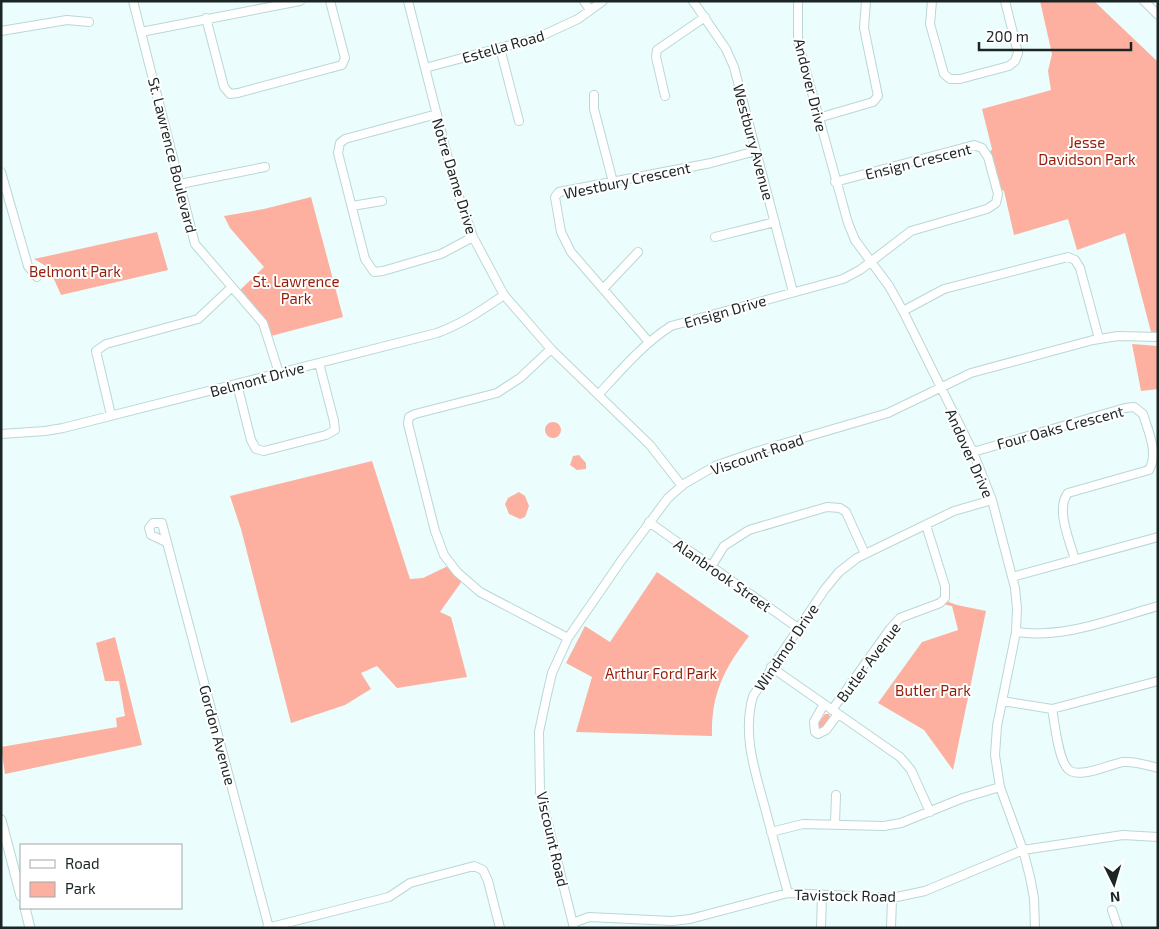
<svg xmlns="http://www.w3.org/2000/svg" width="1159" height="929" font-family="'Exo 2',sans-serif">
  <rect width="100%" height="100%" fill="#ebfefd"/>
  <path fill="#fdb0a0" d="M1040,1h54l64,61v270h-7l-26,-99 -48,17 -9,-31 -54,16 -10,-44 -4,-2 -10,-37 2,-3 -10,-40 69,-19 -3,-19 4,-17z
    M311,197l32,120 -72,19 -8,-20 -23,-26 24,-23 -34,-39 -6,-12 40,-7z
    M157,232l11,38 -107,25 -12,-27 -15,-9z
    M1132,344l26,2v43l-17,2z
    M545 430a8 8 0 1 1 16 0a8 8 0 1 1-16 0Z
    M579,455l7,8v6l-9,1 -7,-5 3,-9z
    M372,461l38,118 13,-1 25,-12 14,15 -22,31 11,5 16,60 -70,11 -20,-22 -16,7 10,16 -26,16 -54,18 -50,-194 -11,-33z
    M519,492l6,4 4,10 -4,11 -5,2 -11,-5 -4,-10 3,-6z
    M657,572l92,64c-25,33 -38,58 -37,100l-136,-4 16,-55 -26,-14 19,-37 25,16z
    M946,601l11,4 29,6 -33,159 -29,-40 -46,-27 44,-61 36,-12 -6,-24 -6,-1z
    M115,637l27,108 -137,29 -4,-27 116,-20 -1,-9 9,-2 -6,-35h-14l-9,-38z
    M825,714h4l1,3 -8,12 -4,1 -1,-5z"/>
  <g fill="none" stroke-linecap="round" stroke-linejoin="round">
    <g stroke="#b9d7d5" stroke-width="10">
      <path id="minor" d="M133,1l62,243 68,79 16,50
        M408,1l47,185 18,51 31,58 47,54 99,96 32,41
        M584,1l6,9
        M693,1l33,48 8,18 59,225
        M798,1v41l50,181 7,17 34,46 14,25 70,141 19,48 23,88 2,20 -1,24 -19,94 -2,29 5,32 23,63 7,27 4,21 1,30
        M932,1l-2,23 14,50 6,5h10l49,-13 6,-5 3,-8 -13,-52
        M1144,1l14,14
        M206,18l18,69 6,7 8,-1 104,-28 3,-7 -15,-57
        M1,31l66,-11 22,2
        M141,32l159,-31
        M500,48l19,73
        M425,68l112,-30 41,-19 25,-18
        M594,95v14l19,73
        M665,96l-9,-39 1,-7 48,-33
        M437,114l-92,25 -5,4 -2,10 27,106 9,13 9,-1 58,-17 32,-17
        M818,118l55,-16 5,-6 -14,-68 2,-27
        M1,172l27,94 9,11
        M180,184l85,-17
        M352,206l30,-5
        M715,237l60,-15
        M603,289l35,-37
        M903,311l41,-22 124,-32 7,3 5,8 19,71
        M649,342l-78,-90 -10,-20 -6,-35 4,-5 152,-29 45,-12
        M551,349l-31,29 -23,15 -82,21 -6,3 -1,7 27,107 9,24 13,17 23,20 88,46
        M237,384l14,56 5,9 8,2 62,-16 9,-5 -1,-9 -15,-58
        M599,394c22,-24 44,-50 72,-68l172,-47 17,-9 51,-39 76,-22 9,-6 2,-9 -10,-37 -6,-9 -8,-3 -139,37
        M111,415l-15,-64 10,-7 92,-25 34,-32
        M1,434l44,-3 18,-3 374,-95c25,-9 45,-23 67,-38
        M973,452l152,-44 9,-1 9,7c5,17 16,39 6,56l-81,23c-13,16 2,48 7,67
        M649,522l149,106
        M166,542l-15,-7 -2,-7 4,-5h9l2,8 105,397
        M711,567l13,-21 25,-16 78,-23 13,1 6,4 19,42
        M1012,577l146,-40
        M1016,632c48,7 96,-13 142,-26
        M771,667l129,90 11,13 19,42
        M1002,701l50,8 106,-28
        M824,704l-10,18 1,10 3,2 8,-4 12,-16
        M1052,709c3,15 6,50 16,60 10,11 42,-5 55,-7 12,-1 23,3 35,6
        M832,710l58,-81 10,-11 40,-15 5,-5v-12l-19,-61
        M835,823l1,-28
        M771,832l32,-8 81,2 17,-3 62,-25 37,-11
        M788,893c-8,-28 -15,-56 -23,-85 -10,-37 -23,-73 -12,-112l72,-107 14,-17 18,-14 97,-47 38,-11
        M1112,910l6,18
        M573,923l16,-6 83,4 18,-2 98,-26 104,5 33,-7 98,-41 100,-15 35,2
        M267,928l122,-31 21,-14 64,-17 9,4 5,11 12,47
        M574,928l-34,-136 -1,-60 7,-33 6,-26 16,-35 53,-77 47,-63 16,-14 31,-18 40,-14 133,-39 83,-40 122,-33 25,-4 40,1
        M821,928l1,-33
        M891,928l1,-30"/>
    </g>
    <g stroke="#b9d7d5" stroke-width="11">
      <path id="major" d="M1,820l20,76
        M25,908l5,20"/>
    </g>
    <use href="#minor" stroke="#fff" stroke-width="8"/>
    <use href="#major" stroke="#fff" stroke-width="9"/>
  </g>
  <g text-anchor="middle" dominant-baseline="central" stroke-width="4" stroke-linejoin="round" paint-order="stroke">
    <g font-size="15" fill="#1a2524" stroke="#fff">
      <text transform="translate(503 46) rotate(-16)">Estella Road</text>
      <text transform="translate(811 85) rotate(76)">Andover Drive</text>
      <text transform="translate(754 142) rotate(75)">Westbury Avenue</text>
      <text transform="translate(173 155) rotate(76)">St. Lawrence Boulevard</text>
      <text transform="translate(918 161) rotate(-14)">Ensign Crescent</text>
      <text transform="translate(455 176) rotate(73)">Notre Dame Drive</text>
      <text transform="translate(627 180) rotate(-12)">Westbury Crescent</text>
      <text transform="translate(725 311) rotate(-16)">Ensign Drive</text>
      <text transform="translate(257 379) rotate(-15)">Belmont Drive</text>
      <text transform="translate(1060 427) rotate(-15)">Four Oaks Crescent</text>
      <text transform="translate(970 453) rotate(66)">Andover Drive</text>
      <text transform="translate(757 454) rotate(-19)">Viscount Road</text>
      <text transform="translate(723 575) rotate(35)">Alanbrook Street</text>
      <text transform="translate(786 647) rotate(-56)">Windmor Drive</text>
      <text transform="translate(868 662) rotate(-53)">Butler Avenue</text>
      <text transform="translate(218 735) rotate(75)">Gordon Avenue</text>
      <text transform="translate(553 839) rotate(77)">Viscount Road</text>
      <text transform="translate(845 895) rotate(1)">Tavistock Road</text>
    </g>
    <g font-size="15" fill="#951c08" stroke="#fff">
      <text x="1087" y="142">Jesse<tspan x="1087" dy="17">Davidson Park</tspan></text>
      <text x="75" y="271">Belmont Park</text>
      <text x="296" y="281">St. Lawrence<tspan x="296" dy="17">Park</tspan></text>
      <text x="661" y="673">Arthur Ford Park</text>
      <text x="933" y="690">Butler Park</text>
    </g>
  </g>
  <rect width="1159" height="929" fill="none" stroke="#1a2524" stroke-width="5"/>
  <rect x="20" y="844" width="162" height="65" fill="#ffffff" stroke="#a3a8a7"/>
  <rect x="30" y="860" width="25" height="8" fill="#ffffff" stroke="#a3a8a7"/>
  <text x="65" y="869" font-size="15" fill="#1a2524">Road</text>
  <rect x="30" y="882" width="25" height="15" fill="#fdb0a0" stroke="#a3a8a7"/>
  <text x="65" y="894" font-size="15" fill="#1a2524">Park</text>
  <g transform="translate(1114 884) rotate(175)" stroke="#ffffff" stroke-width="4" paint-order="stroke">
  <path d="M0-4L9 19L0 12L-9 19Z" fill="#1a2524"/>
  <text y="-8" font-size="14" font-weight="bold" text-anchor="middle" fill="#1a2524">N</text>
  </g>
  <path d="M979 42v8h152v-8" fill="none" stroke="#1a2524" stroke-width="2.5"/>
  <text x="986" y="42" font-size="15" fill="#1a2524" stroke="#ffffff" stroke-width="4" paint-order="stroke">200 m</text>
</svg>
